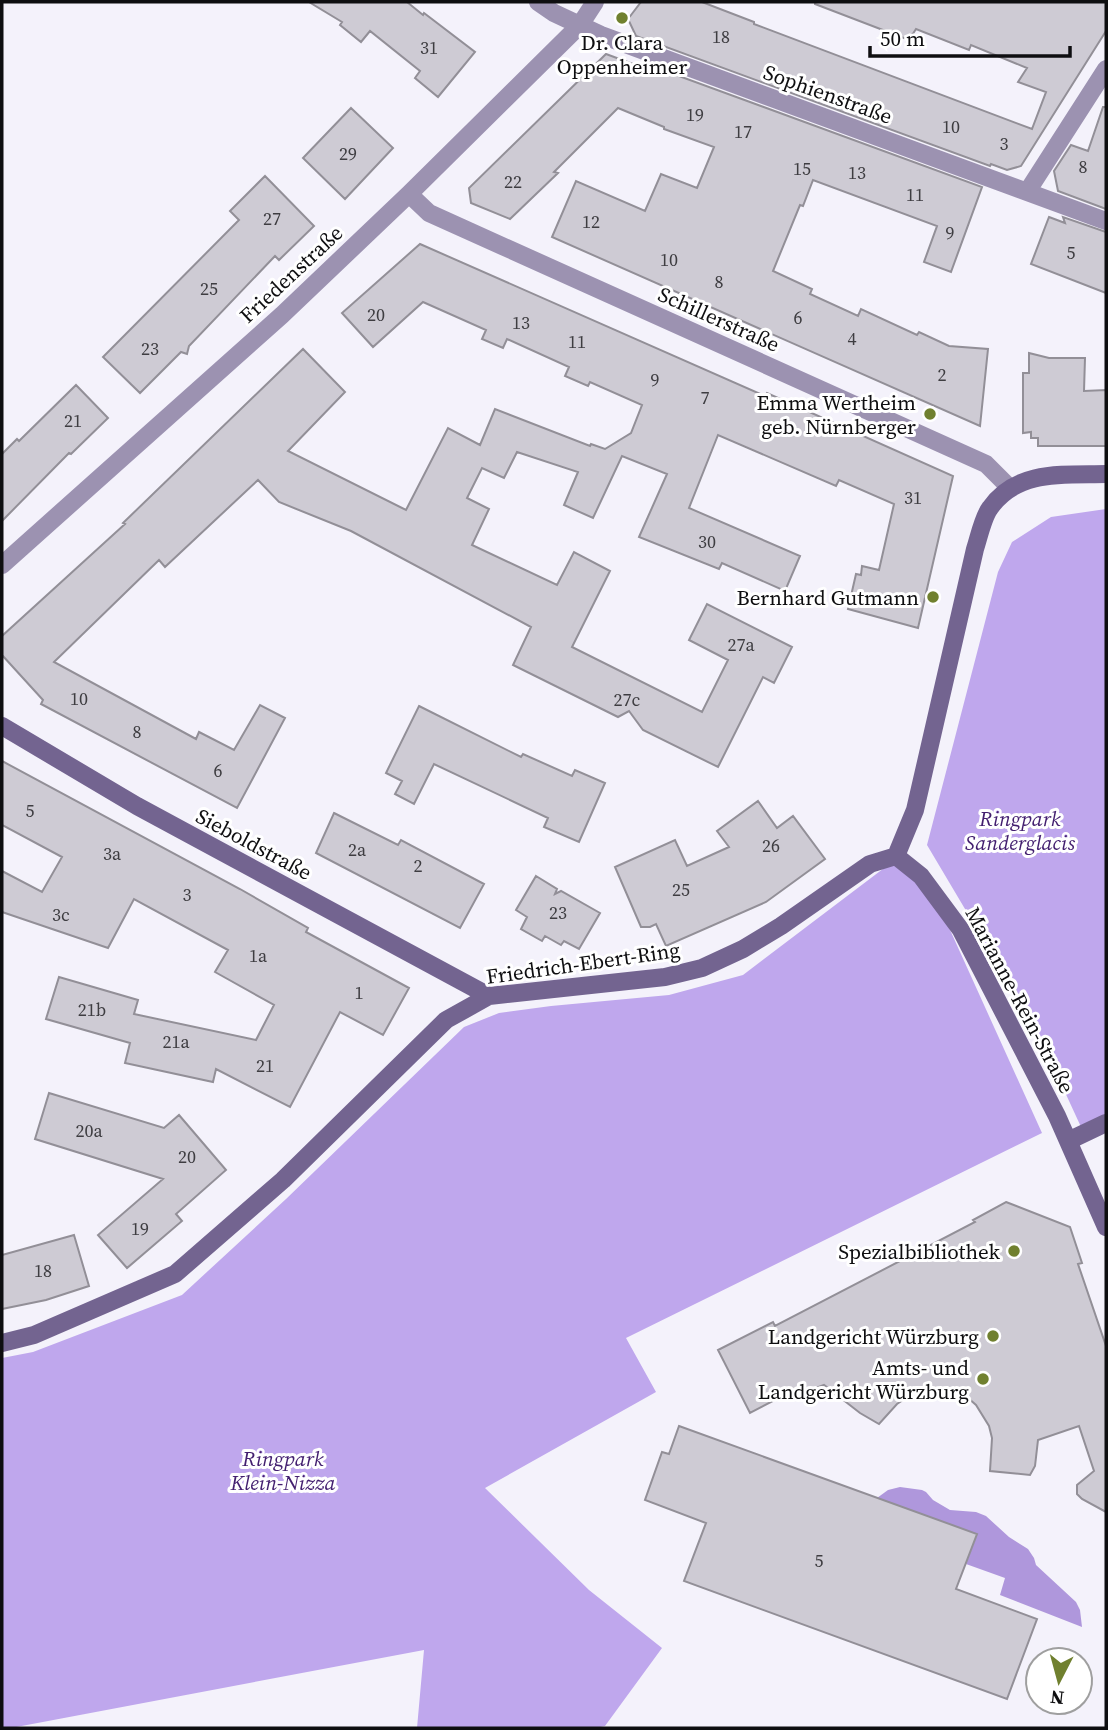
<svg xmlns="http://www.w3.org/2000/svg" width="1108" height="1730" font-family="'Source Serif 4',serif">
  <rect width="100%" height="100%" fill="#f4f2fb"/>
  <path fill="#bfa7ed" d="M1106,509v620l-19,11 -52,-113 -108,-182 71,-273 14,-30 39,-25z
    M900,856l22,12 120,265 -416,205 30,54 -171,96 104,102 73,58 -57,78 -10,2h-178l7,-78 -413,78h-9v-370l31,-6 149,-57 104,-96 178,-172 35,-14 52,-7 118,-11 74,-20z"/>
  <path fill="#af97dc" d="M900,1487l22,3 4,2 7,8 17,10 26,2 10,4 23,21 19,12 6,9 2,7 40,37 4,8 2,17 -82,-32 5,-17 -39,-14 11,-29 -100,-37 11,-8z"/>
  <path fill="#cecbd4" stroke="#928f97" stroke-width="2" d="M309,2h98l16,13 1,-2 51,39 -37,45 -23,-19 5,-7 -50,-40 -9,11 -21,-17 2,-3z
    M641,2h61l52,20v2l278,105 14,-37 -28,-10 9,-14 -56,-23 -2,5 -53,-21 -7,11 -94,-36v-2h291v29l-85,135 -14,4 -16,-6 -1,2 -354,-130 -8,-17z
    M606,54l46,17 -3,-6 333,122 -31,85 -27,-10 13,-36 -124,-46 -10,26 -3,-1 -27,66 39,18 -2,5 48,22 3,-7 56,26 2,-3 30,14 39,3 -8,77 -428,-189 24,-56 69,30 16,-37 36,14 17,-41 -50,-18v-2l-46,-19 -64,64 4,1 -48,46 -39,-16 -2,-15z
    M1103,107h3v102l-48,-18 -4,-20 17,-26 17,6z
    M351,108l42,40 -48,51 -42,-41z
    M265,176l49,50 -35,34 -4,-4 -86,90 -2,8 -6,-2 -41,41 -37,-36 136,-137 -9,-9z
    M1049,217l16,6 -2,-6 43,15v61l-75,-29z
    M420,244l345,152 2,-3 186,83 -35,152 -70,-19 8,-35 5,1 1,-9 17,4 15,-66 -55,-24 -3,6 -118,-51 -29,73 111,48 -15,35 -63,-28 -3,6 -80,-32 28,-63 -45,-18 -29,62 -29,-13 14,-33 -61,-20 -13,26 -22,-10 -15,30 22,11 -17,36 85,40 17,-33 36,19 -38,76 130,65 26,-52 -39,-20 18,-36 85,43 -18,36 -11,-6 -45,90 -75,-37 -14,-19 -11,6 -105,-52 18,-38 -180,-96 -72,-29 -21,-22 -93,87 -6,-7 -105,102 142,77 3,-7 35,18 26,-45 25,13 -48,90 -196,-104 2,-4 -41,-45v-19l123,-112 -2,-1 180,-174 42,43 -57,59 118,59 42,-82 32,17 15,-36 95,37 1,-2 14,5 26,-16 11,-28 -52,-23 -2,4 -23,-10 4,-9 -62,-28 -4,9 -21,-9 4,-9 -63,-28 -50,45 -31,-34z
    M1029,353l20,5h36l-1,33 22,-1v56h-68v-8h-7v-6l-8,1v-60h6z
    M76,385l32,33 -37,36 -2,-1 -67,68v-67l15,-15 2,2z
    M419,706l102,51 2,-3 49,22 3,-6 30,13 -26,59 -35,-15 4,-9 -114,-54 -20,40 -19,-10 7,-13 -16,-8z
    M2,761l238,128 68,39 -2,4 103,56 -26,47 -43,-23 -50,95 -74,-38 -3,13 -88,-19 5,-20 -84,-24 13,-42 79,23 -4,14 122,26 18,-35 -59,-33 13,-22 -94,-51 -26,49 -106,-36v-41l40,21 20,-35 -60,-32z
    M758,801l19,27 16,-12 32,43 -59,43 -100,44 -10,-22 -6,3h-9l-26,-60 60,-27 12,26 42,-19 -12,-16z
    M334,813l64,32 3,-5 83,44 -24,44 -144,-75z
    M536,876l21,13 -2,5 6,-3 39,22 -21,36 -15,-8 -3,4 -16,-9 -3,5 -21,-12 6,-12 -11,-7z
    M49,1093l115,35 15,-13 47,55 -50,44 6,7 -55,47 -29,-33 65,-56 -128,-40z
    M1006,1202l64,25 12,36 -4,1 28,82v166l-24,-13 -5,-5v-9l17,-14 -15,-45 -41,14 -3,26 -5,9 -40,-4 2,-33 -3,-12 -13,-21 -9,-8 -10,-5 -29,-4 -14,5 -17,11 -18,20 -19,-11 -36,-28 -16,6 -14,-1 -44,23 -32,-63 55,-28 2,4 200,-104 -2,-2z
    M74,1235l15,51 -43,14 -44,9v-54z
    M679,1426l298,108 -21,55 81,30 -30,80 -323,-118 22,-58 -61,-23 17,-48 7,2z"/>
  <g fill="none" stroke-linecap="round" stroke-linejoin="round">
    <path stroke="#9c92b1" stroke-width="18" d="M538,2l16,11 47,22 505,186
      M1027,192l79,-123
      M409,194l20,19 557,251 23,23
      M2,565l280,-250 127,-121 171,-169 15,-23"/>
    <path stroke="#736490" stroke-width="18" d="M2,726l135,80 352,190
      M896,856l19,-46 60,-261c4,-12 8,-32 15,-41 27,-39 75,-33 116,-34
      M896,856l25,20 40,54 96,186 49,111
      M1068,1141l38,-18
      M2,1343l32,-8 141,-61 108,-94 163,-160 43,-24 176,-19 37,-9 41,-19 38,-23 89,-62 26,-8"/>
  </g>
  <g fill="#70802f" stroke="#fff" stroke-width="2.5">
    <circle cx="622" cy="18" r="7"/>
    <circle cx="930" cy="414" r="7"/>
    <circle cx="933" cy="597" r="7"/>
    <circle cx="1014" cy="1251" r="7"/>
    <circle cx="993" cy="1336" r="7"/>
    <circle cx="983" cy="1379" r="7"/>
  </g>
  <g text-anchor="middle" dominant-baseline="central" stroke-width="6" stroke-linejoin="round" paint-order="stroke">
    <g font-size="18" fill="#3e3d41">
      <text x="721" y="36">18</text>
      <text x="429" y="47">31</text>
      <text x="695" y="114">19</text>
      <text x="951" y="126">10</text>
      <text x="743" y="131">17</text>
      <text x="1004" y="143">3</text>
      <text x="348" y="153">29</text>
      <text x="1083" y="166">8</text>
      <text x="802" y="168">15</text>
      <text x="857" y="172">13</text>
      <text x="513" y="181">22</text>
      <text x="915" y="194">11</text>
      <text x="272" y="218">27</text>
      <text x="591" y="221">12</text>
      <text x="950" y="232">9</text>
      <text x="1071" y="252">5</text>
      <text x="669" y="259">10</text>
      <text x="719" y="281">8</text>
      <text x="209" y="288">25</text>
      <text x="376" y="314">20</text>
      <text x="798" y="317">6</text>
      <text x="521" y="322">13</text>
      <text x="852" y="338">4</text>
      <text x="577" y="341">11</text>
      <text x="150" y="348">23</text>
      <text x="942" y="374">2</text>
      <text x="655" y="379">9</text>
      <text x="705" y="397">7</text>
      <text x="73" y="420">21</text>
      <text x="913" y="497">31</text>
      <text x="707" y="541">30</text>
      <text x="741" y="644">27a</text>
      <text x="79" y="698">10</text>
      <text x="627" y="699">27c</text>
      <text x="137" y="731">8</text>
      <text x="218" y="770">6</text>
      <text x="30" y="810">5</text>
      <text x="771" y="845">26</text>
      <text x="357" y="849">2a</text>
      <text x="112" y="853">3a</text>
      <text x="418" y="865">2</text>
      <text x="681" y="889">25</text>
      <text x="187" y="894">3</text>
      <text x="558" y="912">23</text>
      <text x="61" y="914">3c</text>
      <text x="258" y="955">1a</text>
      <text x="359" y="992">1</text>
      <text x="92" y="1009">21b</text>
      <text x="176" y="1041">21a</text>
      <text x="265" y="1065">21</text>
      <text x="89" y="1130">20a</text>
      <text x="187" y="1156">20</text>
      <text x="140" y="1228">19</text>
      <text x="43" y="1270">18</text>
      <text x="819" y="1560">5</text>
    </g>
    <g font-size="21" fill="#0e0e10" stroke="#fff" text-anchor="end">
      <text x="622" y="42" text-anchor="middle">Dr. Clara<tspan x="622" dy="24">Oppenheimer</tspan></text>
      <text x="916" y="402">Emma Wertheim<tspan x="916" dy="24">geb. Nürnberger</tspan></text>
      <text x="919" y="597">Bernhard Gutmann</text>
      <text x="1000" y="1251">Spezialbibliothek</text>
      <text x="979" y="1336">Landgericht Würzburg</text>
      <text x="969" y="1367">Amts- und<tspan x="969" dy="24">Landgericht Würzburg</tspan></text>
    </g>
    <g font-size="21" fill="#0e0e10" stroke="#fff">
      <text transform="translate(828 94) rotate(20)">Sophienstraße</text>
      <text transform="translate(291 274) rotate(-43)">Friedenstraße</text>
      <text transform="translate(719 319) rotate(24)">Schillerstraße</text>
      <text transform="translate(254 844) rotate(28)">Sieboldstraße</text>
      <text transform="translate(583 963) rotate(-8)">Friedrich-Ebert-Ring</text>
      <text transform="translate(1020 1000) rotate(62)">Marianne-Rein-Straße</text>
    </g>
    <g font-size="21" font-style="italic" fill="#421e6f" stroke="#fff">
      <text x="1020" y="818">Ringpark<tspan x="1020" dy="24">Sanderglacis</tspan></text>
      <text x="283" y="1458">Ringpark<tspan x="283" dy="24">Klein-Nizza</tspan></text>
    </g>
  </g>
  <rect width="1108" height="1730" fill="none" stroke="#0e0e10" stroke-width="7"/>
  <g transform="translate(1059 1681) rotate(186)"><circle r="33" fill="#ffffff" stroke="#9f9f9f" stroke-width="2"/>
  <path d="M0-5L12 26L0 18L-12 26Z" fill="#70802f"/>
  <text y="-10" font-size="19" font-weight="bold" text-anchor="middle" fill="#0e0e10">N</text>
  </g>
  <path d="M870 46v10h200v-10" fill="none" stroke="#0e0e10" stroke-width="3.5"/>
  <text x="880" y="46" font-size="21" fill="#0e0e10" stroke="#ffffff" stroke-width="5" paint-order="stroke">50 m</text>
</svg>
